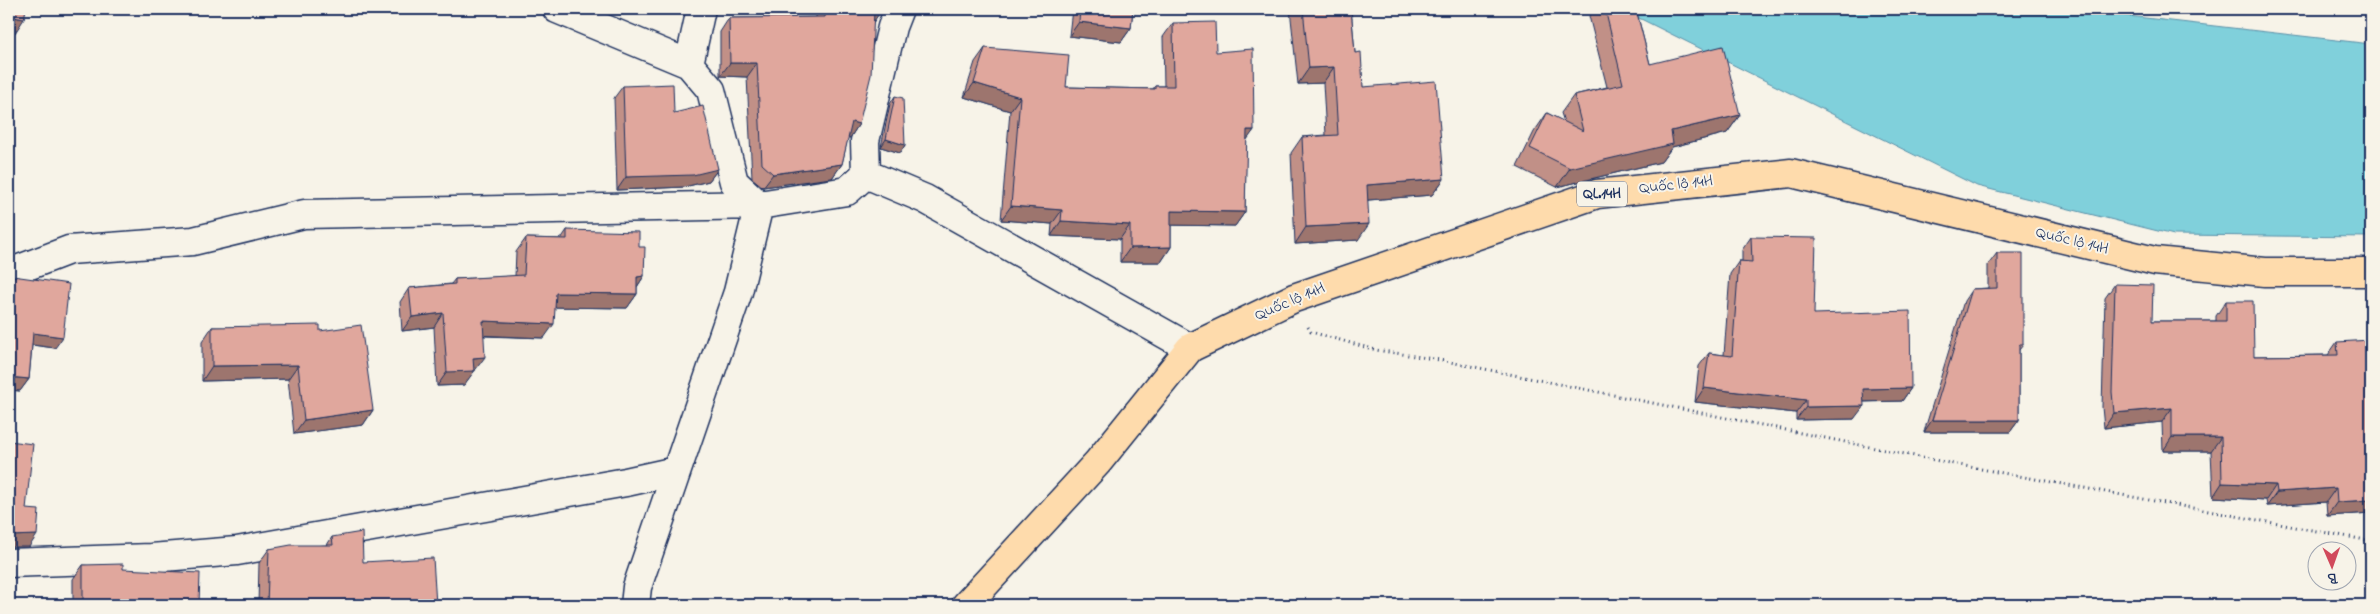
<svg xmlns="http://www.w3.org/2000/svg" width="2380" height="614" font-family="'Indie Flower',sans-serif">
  <rect width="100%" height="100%" fill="#f7f3e8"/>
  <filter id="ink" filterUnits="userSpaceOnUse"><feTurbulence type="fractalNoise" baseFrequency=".02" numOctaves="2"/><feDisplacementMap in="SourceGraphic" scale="10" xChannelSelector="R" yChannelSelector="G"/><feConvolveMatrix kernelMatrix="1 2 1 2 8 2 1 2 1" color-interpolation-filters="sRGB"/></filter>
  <g filter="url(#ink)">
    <path fill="#80d0db" stroke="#5890a9" d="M1625,9h442l304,35v193l-197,-2 -197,-49 -338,-168z"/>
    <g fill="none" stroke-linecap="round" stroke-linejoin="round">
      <g stroke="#1b2f5e" stroke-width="31">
        <path id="street" d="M557,9l132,55 22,26 23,92 25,23
          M689,64l12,-55
          M866,174l-1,-33 27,-114 7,-18
          M9,273l60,-23 124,-9 111,-27 455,-9 88,-14 19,-17 59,25 265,149
          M9,563l142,-5 86,-7 389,-69 50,-11
          M635,605l2,-18 101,-295 21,-87"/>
      </g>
      <g stroke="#1b2f5e" stroke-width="31">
        <path id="primary" d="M966,605l132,-143 92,-114 104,-50 303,-104 194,-21 364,88 110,11h106"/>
      </g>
      <path stroke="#1b2f5e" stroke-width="3" stroke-dasharray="1 4" stroke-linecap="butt" d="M1308,327l3,5 65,18 64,10 514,104 417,77"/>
      <use href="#street" stroke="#f7f3e8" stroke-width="28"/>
      <use href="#primary" stroke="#fedbac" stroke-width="28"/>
    </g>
    <path fill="#c19087" stroke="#1b2f5e" d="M817,9h64l-1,3 -7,10 -14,102 -9,14 -2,-1 -6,27 -10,14 -69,9 -11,-9 -5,-101 -27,-1v-44l9,-14 87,-1z
      M1072,9h61l-2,19 -10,14 -52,-6z
      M1290,9h61l4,44 8,34 81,92 -12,16 -64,5 -10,40 -63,4 -4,-91 11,-16 24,-2 -3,-52 -25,1z
      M1594,9h42l14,55 90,51 -13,18 -55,14 -11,15 -104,25 -40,-20 17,-35 13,-19 17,9 -3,-9 13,-18 33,-8 -18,-71z
      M1173,23l43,29 38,78 -8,10 -1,72 -10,14 -64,-1v22l-10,15h-41v-23l-69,-3 1,-12 -51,-4 9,-109 -46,-14 11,-35 10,-14 81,39 87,2 2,-3h9l-1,-49z
      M623,86l51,27 44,56 -9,12 -25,6 -67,3 -3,-92z
      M895,96l10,49 -5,8 -19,-6 9,-43z
      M567,230l72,17 5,29 -7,11v7l-10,14 -72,-1 -11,31 -61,-2 -8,35h-1l-10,14 -27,1 -3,-59 -32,4 -2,-29 9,-14 42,-4 4,-5 60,-3 1,-24 10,-14 35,1z
      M1751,237l63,77 97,74 -9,13 -39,1 -9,17 -58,1v-7l-101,-11 4,-36 10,-13 15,2 6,-81 9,-13h3v-11z
      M1997,253l26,92 -4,5v70l-9,12h-86l40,-131 8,-12 16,-1v-23z
      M13,276l42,72 -23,-3 -3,34 -9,12 -11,-1v-108z
      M2115,284l37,37h64v-5l10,-15 28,55 74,-1 9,-13 34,171 -44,3 -1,-14 -59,4 -1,-6 -53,-3 -2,-46h-48l-1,-29 -58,6 -2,-21 3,-109z
      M212,327l108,4 53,79 -10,15 -69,9 -6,-55 -86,2v-39z
      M332,537l31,25 73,43h-178l1,-42 10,-14 58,-4z
      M83,565l40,4 76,36h-126v-26z"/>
    <path fill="#9d756e" stroke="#1b2f5e" d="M874,11l6,1 -9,14z
      M9,16l15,3 -9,14 -6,-1z
      M1079,22l52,6 -10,14 -52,-6z
      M730,63h27l-10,14 -27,-1z
      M1334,67l-11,16 -25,1 11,-16z
      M974,83l46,14 -10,14 -46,-14z
      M1740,115l-13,18 -55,14 -11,15 -104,25 13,-19 101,-37z
      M852,122l7,2 -9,14 -7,-2z
      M1247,130h7l-10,14z
      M886,139l19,6 -5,8 -19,-6z
      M842,164l-10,14 -69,9 10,-13z
      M718,169l-9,12 -25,6 -67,3 9,-13z
      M1444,179l-12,16 -76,6 11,-16z
      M1011,206l51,4 -10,14 -51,-4z
      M1171,211l74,1 -10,14 -74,-1z
      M1061,221l69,4 -10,14 -69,-3z
      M1369,224l-11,16 -63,4 11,-17z
      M1171,247l-10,15h-41l10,-14z
      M644,276l-9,14 2,-13z
      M556,293l81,1 -10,14 -81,-1z
      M443,313l-9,14 -32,4 10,-14z
      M483,321l71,3 -10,14 -71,-3z
      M33,333l30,4 -8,11 -30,-4z
      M485,357l-21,28 -27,1 10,-14 26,-14z
      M298,365l-10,14 -86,2 10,-15z
      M9,377l20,2 -9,12 -11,-1z
      M1704,388l102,12 -10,13 -101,-11z
      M1911,388l-9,13 -48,1 9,-13z
      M1864,406l-10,13 -58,1 10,-13z
      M2172,408l-10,14 -58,6 10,-15z
      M373,410l-10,15 -69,9 10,-14z
      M1932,420h87l-9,12h-86z
      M2172,437h49l-10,14h-48z
      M2222,483l54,2 -10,15 -53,-3z
      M2336,488l-10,14 -59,4 10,-14z
      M2371,500v13l-44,3 10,-14z
      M37,535l-8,12h-20v-11z"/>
    <path fill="#e0a79d" stroke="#1b2f5e" d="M9,9h17l-2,10 -15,-3z
      M826,9h55l-1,3 -6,-1 -3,64 -12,49 -7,-2 -10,42 -69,10 -11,-10 -5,-101h-27l-1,-45 96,-1z
      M1080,9h53l-2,19 -52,-6z
      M1303,9h48l4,44 6,-1 2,35 73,-6 8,98 -77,6 2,39 -63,3 -4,-90 36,-2 -4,-68 -25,1z
      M1605,9h31l14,55 73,-18 17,69 -69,16 2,13 -103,24 -40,-20 17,-35 36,18 -9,-36 49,-11z
      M1215,22l1,30 37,-3 1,81h-7l-2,82 -74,-1v36l-41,1v-23l-69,-4 1,-11 -51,-4 9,-109 -46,-14 11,-35 84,7 -3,32 89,2v-3h19l-1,-63z
      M673,84l1,29 29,-7 15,63 -25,6 -67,2 -3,-91z
      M895,96l8,2 2,47 -19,-6z
      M567,230l72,2v15h6l-1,29 -7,1v17l-81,-1 -2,31 -71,-3 2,36 -12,1 1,13 -27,1 -4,-59 -31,4 -3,-29 46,-4v-5l69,-4 2,-37 41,1z
      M1751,237l65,1 -2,76 96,-3 1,77 -48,1 1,17 -58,1v-7l-102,-12 5,-35 23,3 7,-95 13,1z
      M1997,253h26v92h-4v75h-87l40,-131 25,-1z
      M13,276l56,8 -6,53 -30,-4 -4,46 -20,-2v-73h1z
      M2115,284l38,1 -1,36h74v-20h27l1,55 84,-1 -1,-13 34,-2v160l-34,2 -1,-14 -59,4 -1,-7 -54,-2 -1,-46h-49v-29l-58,5 -2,-21z
      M320,325v6l41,-6 12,85 -69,10 -6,-55 -86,1v-39z
      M9,441l24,3 -7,65 13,1 -2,25 -28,1z
      M362,532l1,30 70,-4 3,47h-169l2,-56 22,-4h42l-1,-8z
      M123,564v5l77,4 -1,32h-116v-40z"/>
  </g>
  <g text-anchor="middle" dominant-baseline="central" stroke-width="4" stroke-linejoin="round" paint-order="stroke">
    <rect fill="#f7f3e8" stroke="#5d6a87" stroke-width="1" x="1577" y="181.5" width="50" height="25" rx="4"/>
    <g font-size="15" font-weight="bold" fill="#1b2f5e">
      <text x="1602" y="194">QL.14H</text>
    </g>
    <g font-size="16" fill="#1b2f5e" stroke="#f7f3e8">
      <text transform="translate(1676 185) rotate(-6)">Quốc lộ 14H</text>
      <text transform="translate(2072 241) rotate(14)">Quốc lộ 14H</text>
      <text transform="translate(1290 302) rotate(-23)">Quốc lộ 14H</text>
    </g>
  </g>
  <rect width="2380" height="614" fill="none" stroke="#f7f3e8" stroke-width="30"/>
  <rect x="15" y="15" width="2350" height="584" fill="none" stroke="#1b2f5e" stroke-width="2" filter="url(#ink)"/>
  <g transform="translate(2332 566) rotate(178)"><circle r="24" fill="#f7f3e8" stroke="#9fa5b1"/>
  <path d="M0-4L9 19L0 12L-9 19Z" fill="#d1495b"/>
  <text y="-8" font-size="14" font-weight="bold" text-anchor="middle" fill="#1b2f5e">B</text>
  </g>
</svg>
